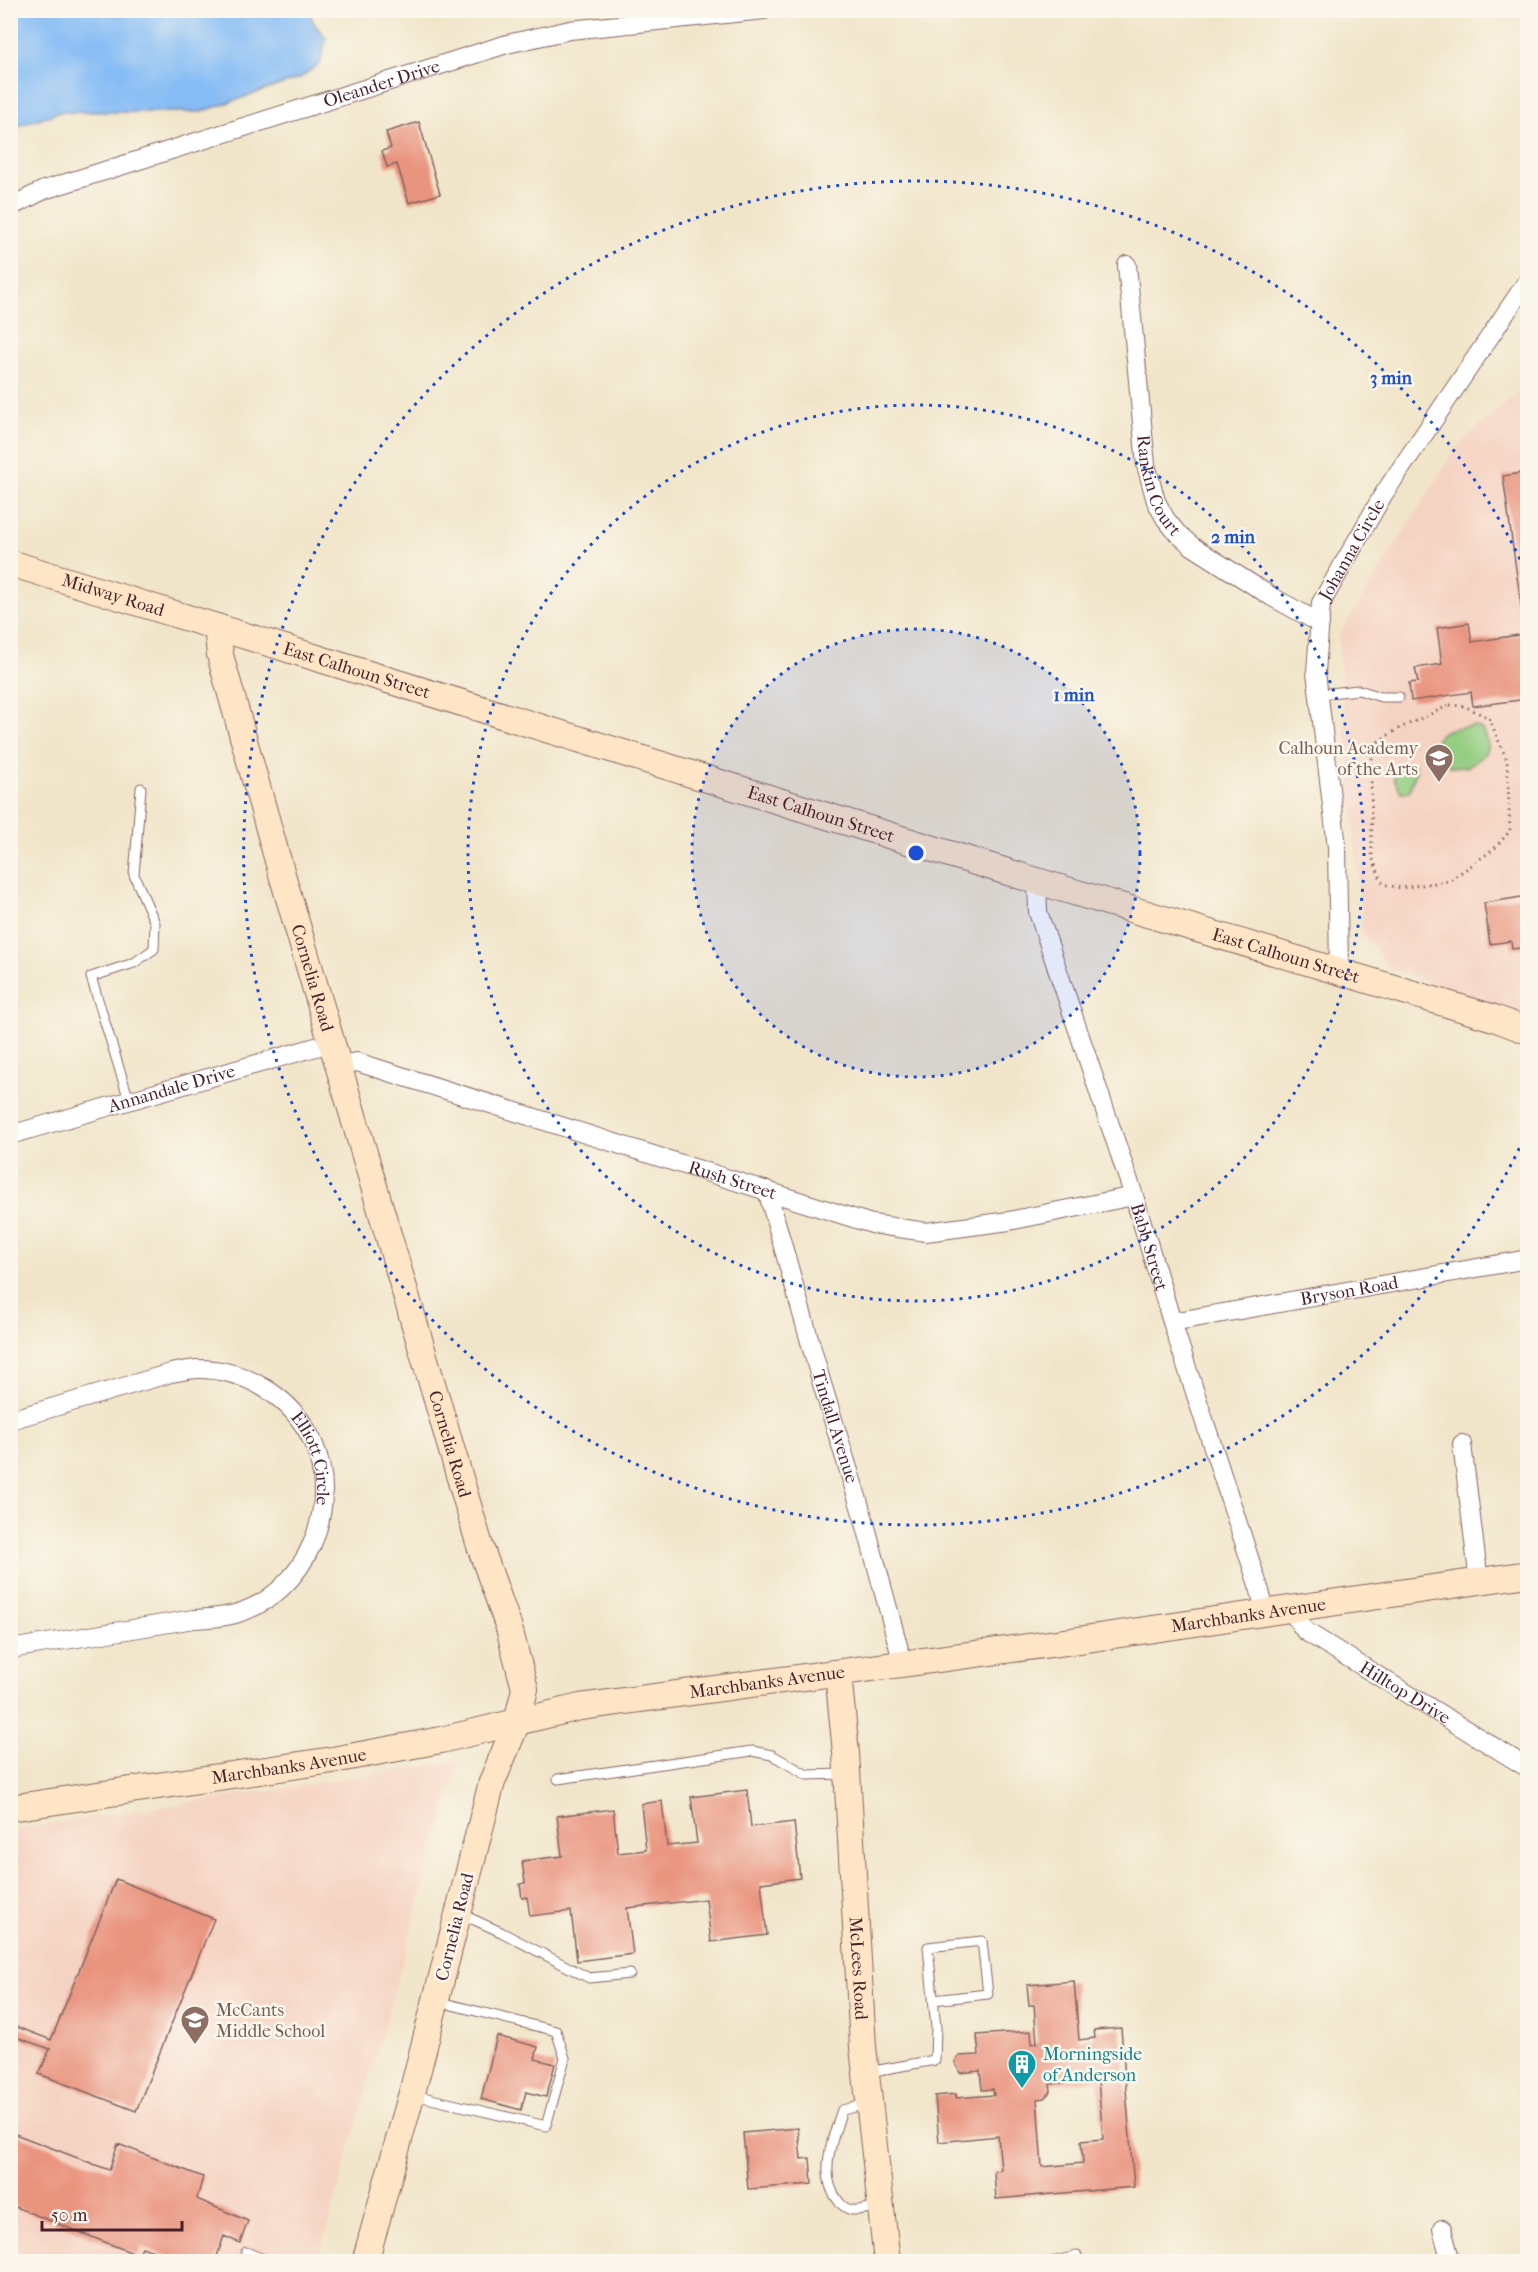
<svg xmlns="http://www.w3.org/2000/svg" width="1538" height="2272" font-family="'IM FELL French Canon',serif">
  <rect width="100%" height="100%" fill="#fbf7ec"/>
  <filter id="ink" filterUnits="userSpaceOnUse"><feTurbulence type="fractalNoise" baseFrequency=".0167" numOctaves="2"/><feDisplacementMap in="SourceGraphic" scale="12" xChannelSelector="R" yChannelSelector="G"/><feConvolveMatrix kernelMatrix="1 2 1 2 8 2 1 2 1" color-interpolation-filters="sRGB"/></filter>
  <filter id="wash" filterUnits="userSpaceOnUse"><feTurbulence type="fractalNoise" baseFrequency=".008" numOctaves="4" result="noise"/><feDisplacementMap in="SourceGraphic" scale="24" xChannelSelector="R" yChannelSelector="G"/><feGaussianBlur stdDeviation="1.35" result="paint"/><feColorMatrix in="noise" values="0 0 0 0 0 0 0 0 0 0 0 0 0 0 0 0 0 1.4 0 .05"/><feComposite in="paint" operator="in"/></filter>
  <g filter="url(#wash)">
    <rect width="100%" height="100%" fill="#f1e5c9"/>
    <path fill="#f5d3c2" d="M1527,383v636l-137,-50 -28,-37 -24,-295 118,-189z
      M459,1761l-141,500 -307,1v-432z"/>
    <path fill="#94ce82" stroke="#6f7656" stroke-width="1.5" d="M1475,726l7,3 6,15 -3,10 -18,13h-15l-16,-10 -5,-7c11,-26 19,-20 44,-24z
      M1409,762l6,4 1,5 -7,21h-8l-7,-13 3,-13z"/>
    <path fill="#85bcf5" stroke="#686e90" stroke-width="1.5" d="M11,10l297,1 7,14 11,13 -6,25 -20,15 -99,34h-142l-48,16z"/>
    <g id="blocks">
      <path fill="#e9947f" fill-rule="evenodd" d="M419,122l21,72 -31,9 -12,-39 -10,3 -5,-16 9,-3 -5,-16z
        M1528,472v227l-55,7 -2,-14 -60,9 -2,-18 9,-1 -3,-14 27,-4 -5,-36 32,-5 3,19 53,-8 -22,-158z
        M1528,896v51l-16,2 -1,-8 -21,3 -6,-41z
        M747,1790l4,37 43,-5 6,56 -39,5 6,52 -56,7 -5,-43 -79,9 6,46 -56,7 -6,-50 -41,5 -3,-19 -5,1 -2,-14 5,-1 -3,-22 40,-5 -5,-40 56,-7 5,44 28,-3 -5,-46 21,-3 5,45 30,-3 -6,-46z
        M116,1879l98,40 -78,192 -97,-37 11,-25 -40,-14v-11l41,16z
        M1074,1981l5,59 16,-2 -1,-8 27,-2 13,159 -138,12 -2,-28 7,-1 -3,-34 -59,6 -4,-46 21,-2v4l38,-3 -1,-6 -11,1 -2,-19 -20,2 -5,-11 4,-6 20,-1 -2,-20 54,-4 1,13 5,-1 -3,-38h-5l-2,-20zM1098,2080l5,59 -22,2 2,22 -41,4 -5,-68 7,-1 7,-7 -1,-7z
        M497,2036l41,11 -3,12 20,5 -9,33 -20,-5 -5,18 -40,-11z
        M798,2128l3,31 9,-1 2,26 -64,5 -5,-56z
        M10,2132l99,38 9,-26 85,33 -6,22 51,22 -8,22 -16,-7 -9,26h-31l-42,-15 -4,8 -128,-50z"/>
    </g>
  </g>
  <g filter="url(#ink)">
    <use href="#blocks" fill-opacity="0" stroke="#846462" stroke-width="1.5"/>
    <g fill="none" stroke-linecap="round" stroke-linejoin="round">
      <g stroke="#846462" stroke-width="11">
        <path id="lane" d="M1319,694l40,-4 22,7h18
          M129,1100l-38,-123 43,-14 20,-14 1,-26 -21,-48 7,-87
          M558,1779l194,-28 20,4 35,20 38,-1
          M461,1914l40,18 88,46 41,-4
          M868,2072l67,-12 1,-32 -8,-81 54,-6 6,53 -55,6
          M414,2095l132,31 19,-68 -9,-27 -120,-30
          M867,2104l-25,6c-9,27 -24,65 -5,89 3,5 9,10 15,11 8,1 20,-3 28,-4
          M246,2252l25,10
          M1052,2262l25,-6 1,6"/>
      </g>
      <g stroke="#846462" stroke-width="20">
        <g id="street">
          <path id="s1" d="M10,207l34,-17 463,-146 63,-14 194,-20"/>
          <path id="s2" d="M1127,265l19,200 10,36 9,17 12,15 15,13 80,51 48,26"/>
          <path id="s3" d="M1037,881l1,31 96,284 38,126 88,269 5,21"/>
          <path id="s4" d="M1339,970l-2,-123 -21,-175 5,-69 62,-108 145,-215"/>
          <path id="s5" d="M340,1065l17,-3 515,162 54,8 83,-11 125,-25"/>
          <path id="s6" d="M10,1135l323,-93"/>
          <path id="s7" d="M767,1190l55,194 43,139 38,141"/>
          <path id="s8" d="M1172,1322l356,-63"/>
          <path id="s9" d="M10,1420l161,-47c8,-1 18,-4 27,-4 47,0 94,28 114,71 31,67 -6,154 -77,174 -14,4 -27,4 -41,5l-184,30"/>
          <path d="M1462,1444l17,138"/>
          <path id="s10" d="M1290,1609l15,22 223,137"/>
          <path d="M1442,2229l9,33"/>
        </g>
      </g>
      <g stroke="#846462" stroke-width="28">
        <g id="secondary">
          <path id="s11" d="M10,563l1027,318 457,137 34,13"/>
          <path id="s12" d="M217,627l3,28 56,199 204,692 29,82 16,61 -8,33 -25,60 -79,307 -48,173"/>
          <path id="s13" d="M838,1673l8,80 17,294 24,215"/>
          <path id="s14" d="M10,1808l323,-48 108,-20 139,-33 485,-65 463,-68"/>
        </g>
      </g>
      <path stroke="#846462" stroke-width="3" stroke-dasharray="1.5 4.5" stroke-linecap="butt" d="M1450,705l14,1 25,12 18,42 3,71 -16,18 -45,32 -49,7 -17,-4 -11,-27 -1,-96 8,-20 19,-12z"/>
      <use href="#lane" stroke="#fff" stroke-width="9"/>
      <use href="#street" stroke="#fff" stroke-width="18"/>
      <use href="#secondary" stroke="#fee5c5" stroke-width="26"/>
    </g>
  </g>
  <circle cx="916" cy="853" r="224" fill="#1d4ed8" fill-opacity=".12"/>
  <g fill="none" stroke="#1d4ed8" stroke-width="3" stroke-dasharray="3 6">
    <circle cx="916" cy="853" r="224"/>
    <circle cx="916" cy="853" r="448"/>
    <path d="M1527 1132A672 672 0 1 1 1527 574"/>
  </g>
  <defs>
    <g id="school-pin" transform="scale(1.5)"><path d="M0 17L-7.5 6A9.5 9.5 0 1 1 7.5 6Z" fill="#8d6e63" stroke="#fbf7ec"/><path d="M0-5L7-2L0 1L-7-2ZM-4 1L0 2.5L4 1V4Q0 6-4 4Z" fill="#fff"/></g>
    <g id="building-pin" transform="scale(1.5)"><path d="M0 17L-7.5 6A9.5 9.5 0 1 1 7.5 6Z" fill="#0f9aa8" stroke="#fbf7ec"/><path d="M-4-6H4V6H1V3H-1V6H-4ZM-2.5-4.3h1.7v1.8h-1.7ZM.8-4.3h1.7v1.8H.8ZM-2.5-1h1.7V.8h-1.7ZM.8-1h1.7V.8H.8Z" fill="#fff"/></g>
  </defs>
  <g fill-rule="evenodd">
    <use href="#school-pin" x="1439" y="758"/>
    <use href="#school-pin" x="195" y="2020"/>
    <use href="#building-pin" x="1022" y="2064"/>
  </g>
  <g text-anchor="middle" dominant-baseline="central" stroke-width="5" stroke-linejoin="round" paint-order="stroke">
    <g font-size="18" fill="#4a1f2b" stroke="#fbf7ec">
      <text stroke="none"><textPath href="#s1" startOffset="392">Oleander Drive</textPath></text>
      <text stroke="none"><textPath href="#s2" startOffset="224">Rankin Court</textPath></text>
      <text stroke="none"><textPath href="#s4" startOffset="430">Johanna Circle</textPath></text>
      <text stroke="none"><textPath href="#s11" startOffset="108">Midway Road</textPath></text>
      <text stroke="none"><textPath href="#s11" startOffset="363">East Calhoun Street</textPath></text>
      <text stroke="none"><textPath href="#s11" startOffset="849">East Calhoun Street</textPath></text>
      <text stroke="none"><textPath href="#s11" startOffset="1335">East Calhoun Street</textPath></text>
      <text stroke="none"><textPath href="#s12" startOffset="364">Cornelia Road</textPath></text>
      <text stroke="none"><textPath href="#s6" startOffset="168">Annandale Drive</textPath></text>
      <text stroke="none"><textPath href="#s5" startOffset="411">Rush Street</textPath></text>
      <text stroke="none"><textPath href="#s3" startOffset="384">Babb Street</textPath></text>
      <text stroke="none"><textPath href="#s8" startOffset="180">Bryson Road</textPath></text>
      <text stroke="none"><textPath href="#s7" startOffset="246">Tindall Avenue</textPath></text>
      <text stroke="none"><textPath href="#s12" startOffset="850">Cornelia Road</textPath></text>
      <text stroke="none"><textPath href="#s9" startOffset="354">Elliott Circle</textPath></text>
      <text stroke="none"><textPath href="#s14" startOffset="1254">Marchbanks Avenue</textPath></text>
      <text stroke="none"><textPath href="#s14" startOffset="768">Marchbanks Avenue</textPath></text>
      <text stroke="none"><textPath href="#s10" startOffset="144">Hilltop Drive</textPath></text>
      <text stroke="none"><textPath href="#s14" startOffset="282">Marchbanks Avenue</textPath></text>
      <text transform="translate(455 1927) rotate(-76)">Cornelia Road</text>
      <text stroke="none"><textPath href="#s13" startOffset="296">McLees Road</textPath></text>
    </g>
    <g font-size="18" fill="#785e54" stroke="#fbf7ec" text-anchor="end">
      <text x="1418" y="748">Calhoun Academy<tspan x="1418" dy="21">of the Arts</tspan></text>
      <text x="216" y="2010" text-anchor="start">McCants<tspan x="216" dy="21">Middle School</tspan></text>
    </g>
    <g font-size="18" fill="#0d838f" stroke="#fbf7ec" text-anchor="start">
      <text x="1043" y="2054">Morningside<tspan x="1043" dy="21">of Anderson</tspan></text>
    </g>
  </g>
  <circle cx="916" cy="853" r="9" fill="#1d4ed8" stroke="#fbf7ec" stroke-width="3"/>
  <g font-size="18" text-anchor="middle" font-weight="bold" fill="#1d4ed8" stroke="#fbf7ec" stroke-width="5" stroke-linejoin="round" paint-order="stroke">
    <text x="1391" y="384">3 min</text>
    <text x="1233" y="543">2 min</text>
    <text x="1074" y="701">1 min</text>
  </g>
  <rect width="1538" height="2272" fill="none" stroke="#fbf7ec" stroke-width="36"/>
  <path d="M42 2221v9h140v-9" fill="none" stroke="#4a1f2b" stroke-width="3"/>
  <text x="51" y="2221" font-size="18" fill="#4a1f2b" stroke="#fbf7ec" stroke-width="4.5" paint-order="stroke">50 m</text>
</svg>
